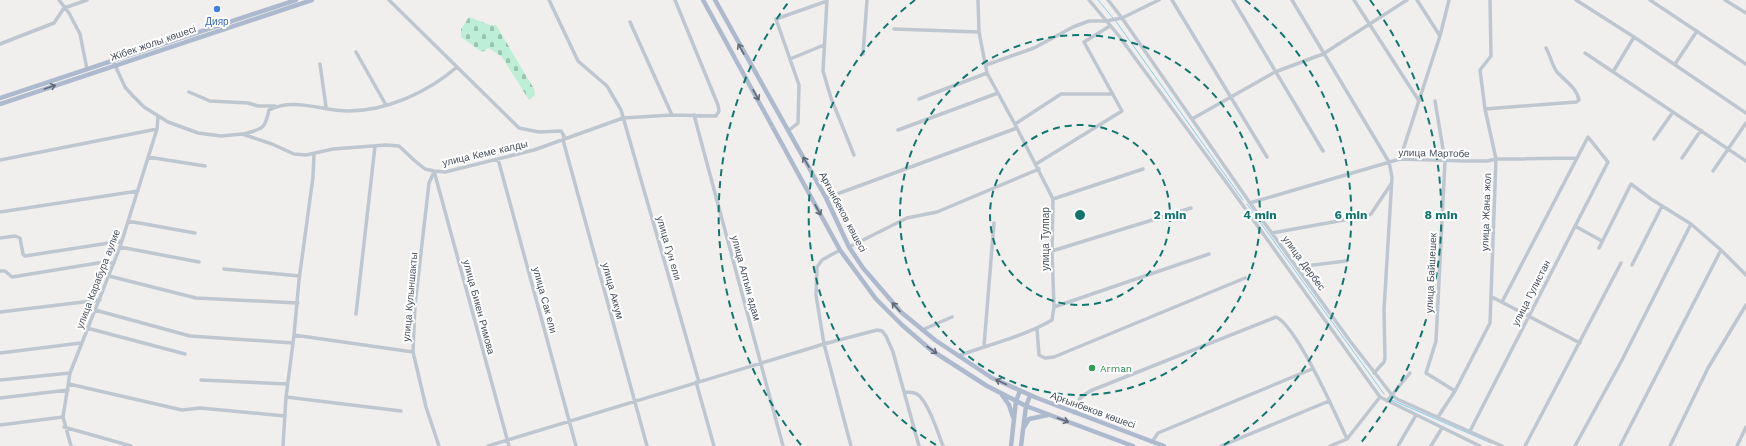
<svg xmlns="http://www.w3.org/2000/svg" width="1746" height="446" font-family="'Work Sans',sans-serif">
  <defs>
    <pattern id="cemetery-stones" width="16" height="16" patternUnits="userSpaceOnUse"><rect width="16" height="16" fill="#bcefd5"/><path d="M2 7V4a2 2 0 0 1 4 0v3zM10 15v-3a2 2 0 0 1 4 0v3z" fill="#9bc4b0"/></pattern>
  </defs>
  <rect width="100%" height="100%" fill="#f1eeee"/>
  <path fill="url(#cemetery-stones)" d="M469,17l21,8h6l38,64 1,6 -6,5 -27,-43 -13,-9 -7,4 -21,-15v-8z"/>
  <g fill="none" stroke-linecap="round" stroke-linejoin="round">
    <path stroke="#88cdec" stroke-width="1" d="M1098,0l15,18
      M1115,20l128,180
      M1247,204l137,190
      M1392,400l99,43"/>
    <path stroke="#bec7d0" stroke-width="3.5" d="M59,0l10,13 11,21 7,35
      M389,0l130,128 20,4 22,-1 3,5 -1,4 84,306
      M549,0l29,61 29,25 14,24 78,272
      M827,0l-4,71 8,27 23,57
      M1089,0l30,36 115,157 146,204 100,49
      M1108,0l14,18 128,185 100,138 42,54 5,4 105,47
      M1172,0l95,157
      M1233,0l90,151
      M1292,0l97,162 3,15 -8,133 1,48 -1,4 -10,11
      M1354,0l65,101
      M1417,0l23,36
      M1576,0l58,37 112,76
      M1650,0l96,64
      M1725,0l21,13
      M630,22l42,93
      M894,29l85,3
      M0,44l54,-21 10,-15 23,-8
      M356,52l30,53
      M1585,53l161,108
      M863,54l4,-54
      M790,59l34,-14
      M113,61l12,26 8,9 11,11 24,15 30,11 23,3 21,-2 30,10 22,10 12,1 27,-6 53,-4 13,1 16,15 10,8 9,2 11,1 89,-22 89,-32 49,-3 44,1 3,-5 -1,-6 -43,-105
      M320,64l6,43
      M1675,64l22,-33
      M986,65l48,-17 39,-21 16,-6h17l16,-3 37,-18
      M1613,72l21,-35
      M189,92l21,9 38,2 10,3h17
      M919,99l68,-26
      M1435,101l10,60 -9,180 -10,32 29,18
      M1485,109l91,-7 3,-2c-2,-12 -14,-19 -22,-28 -5,-7 -7,-17 -11,-24
      M694,115l89,331
      M1192,119l83,-47 48,-18 84,-54
      M1015,124l46,-30h52
      M898,130l100,-37
      M788,131l10,-8 1,-38 -23,-66 51,-18
      M243,134c19,-5 22,-4 26,-24 25,-13 53,1 79,1 39,0 80,-19 109,-44
      M1654,139l19,-27
      M148,157l57,9
      M1682,158l19,-28
      M498,159l78,287
      M1400,159l40,-123 9,-36
      M0,160l157,-31
      M1036,164l86,-53 -38,-69 26,-16
      M434,171l75,275
      M1713,171l33,-48
      M434,172l-5,11 -14,122 -2,47 13,55 13,39
      M826,198l191,-70
      M1053,199l90,-30
      M1250,203l150,-44 65,2h22l9,-2 81,-1
      M0,212l138,-21
      M128,221l67,12
      M1575,226l27,15
      M1272,233l94,-17 5,-2 20,-30
      M0,238l15,-2 5,2 3,16 2,2 97,-15
      M120,247l79,15
      M849,247l58,-29 30,-6 102,-43
      M1599,248l32,-64 20,15 40,25 30,26 25,25
      M840,250l-18,10 -5,7 -1,28 8,49 27,102
      M1052,251l139,-43
      M1632,265l30,-59
      M1297,267l49,-6
      M224,269l76,7
      M0,271h5l7,6 92,-15 10,1
      M109,276l87,22 102,5
      M1492,297l88,46
      M1054,307l155,-53
      M95,310l95,26 103,7
      M0,312l100,-12
      M356,314l19,-168
      M87,328l98,26
      M1037,329l2,26 6,3 9,-1 191,-79
      M922,330l30,-13
      M294,335l119,17
      M984,346l10,-123
      M0,353l81,-10
      M958,356c32,-12 65,-19 94,-36l2,-13 -2,-56 1,-52 -36,-71 -30,-55 -8,-41 -1,-32
      M0,380l70,-7
      M201,380l86,4
      M696,382l18,64
      M69,384l113,26 18,-2 85,8
      M904,392c5,0 9,0 13,2 11,7 21,39 26,52
      M286,397l115,14
      M0,398l68,-8
      M1387,401l23,-28
      M1074,413l6,-15 10,-7 186,-74c21,9 60,98 71,122
      M1438,417l17,-26 35,-68 6,-164 -11,-50 -5,-39 11,-14 -1,-56
      M0,425l63,-8
      M64,427l67,19
      M1470,431l138,-269 -20,-25 -86,165
      M1152,442l6,-9 154,-64
      M71,446l-8,-29 7,-44 50,-126 37,-118 1,-12
      M283,446l3,-49 8,-62 5,-55 14,-103 1,-23
      M488,446l336,-102 53,-14 5,1 4,5 7,16 26,94
      M1221,446l108,-45
      M1330,446l17,-7 33,-42
      M1398,446l18,-31
      M1431,446l11,-18
      M1525,446l96,-183
      M1575,446l47,-86 69,-136
      M1620,446l101,-196
      M1670,446l38,-78 38,-63
      M1737,446l9,-19"/>
    <path stroke="#adbacd" stroke-width="4.5" d="M703,0l137,250 36,49 26,26 29,25 56,36 39,20 107,40
      M715,0l111,198 23,49 14,21 38,44 34,28 57,38 45,20 127,48
      M0,98l296,-98
      M0,104l312,-104
      M1002,395l7,10 4,12
      M1024,427l5,-8 19,-4
      M1011,446l5,-45 4,-10
      M1021,446l5,-40 4,-10"/>
  </g>
  <defs><path id="oneway-shaft" d="M-6 0H5M1.5-3L5.5 0L1.5 3" fill="none" stroke-width="1.6" stroke-linecap="round" stroke-linejoin="round"/></defs>
  <g stroke="#606a78">
    <use href="#oneway-shaft" transform="translate(741 49) rotate(-119)"/>
    <use href="#oneway-shaft" transform="translate(50 87) rotate(-19)"/>
    <use href="#oneway-shaft" transform="translate(756 95) rotate(61)"/>
    <use href="#oneway-shaft" transform="translate(806 162) rotate(-120)"/>
    <use href="#oneway-shaft" transform="translate(818 210) rotate(61)"/>
    <use href="#oneway-shaft" transform="translate(896 307) rotate(-132)"/>
    <use href="#oneway-shaft" transform="translate(932 350) rotate(36)"/>
    <use href="#oneway-shaft" transform="translate(1001 382) rotate(-155)"/>
    <use href="#oneway-shaft" transform="translate(1063 420) rotate(20)"/>
  </g>
  <g fill="none" stroke="#0f766e" stroke-width="2" stroke-dasharray="7 5">
    <circle cx="1080" cy="215" r="90"/>
    <circle cx="1080" cy="215" r="180"/>
    <path d="M936 445A271 271 0 0 1 915 0M1245 0A271 271 0 0 1 1224 445"/>
    <path d="M801 445A361 361 0 0 1 790 0M1370 0A361 361 0 0 1 1359 445"/>
  </g>
  <circle fill="#3f7fe0" stroke="#fff" stroke-width="1.5" cx="217" cy="9" r="4"/>
  <circle fill="#2e9e5b" stroke="#fff" stroke-width="1.5" cx="1092" cy="368" r="4"/>
  <g text-anchor="middle" dominant-baseline="central" stroke-width="4" stroke-linejoin="round" paint-order="stroke">
    <g font-size="10" fill="#366cbe" stroke="#fff">
      <text x="217" y="21">Дияр</text>
    </g>
    <g font-size="10" fill="#464f5c" stroke="#fff">
      <text transform="translate(153 43) rotate(-19)">Жібек жолы көшесі</text>
      <text transform="translate(485 153) rotate(-13)">улица Кеме калды</text>
      <text transform="translate(1434 153) rotate(1)">улица Мартобе</text>
      <text transform="translate(843 212) rotate(62)">Арғынбеков көшесі</text>
      <text transform="translate(1486 212) rotate(-88)">улица Жана жол</text>
      <text transform="translate(1045 239) rotate(-90)">улица Тулпар</text>
      <text transform="translate(669 248) rotate(74)">улица Гун ели</text>
      <text transform="translate(1304 263) rotate(54)">улица Дербес</text>
      <text transform="translate(1431 273) rotate(-87)">улица Байшешек</text>
      <text transform="translate(746 278) rotate(75)">улица Алтын адам</text>
      <text transform="translate(98 279) rotate(-69)">улица Карабура аулие</text>
      <text transform="translate(613 291) rotate(75)">улица Аккум</text>
      <text transform="translate(1531 293) rotate(-63)">улица Гулистан</text>
      <text transform="translate(410 297) rotate(-85)">улица Кулыншакты</text>
      <text transform="translate(545 300) rotate(75)">улица Сак ели</text>
      <text transform="translate(479 307) rotate(75)">улица Бикен Римова</text>
      <text transform="translate(1093 410) rotate(20)">Арғынбеков көшесі</text>
    </g>
    <g font-size="10" fill="#27864d" stroke="#fff" text-anchor="start">
      <text x="1100" y="368">Arman</text>
    </g>
  </g>
  <circle cx="1080" cy="215" r="6" fill="#0f766e" stroke="#fff" stroke-width="2"/>
  <g font-size="12" text-anchor="middle" font-weight="bold" fill="#0f766e" stroke="#fff" stroke-width="4" stroke-linejoin="round" paint-order="stroke">
    <text x="1170" y="219">2 min</text>
    <text x="1260" y="219">4 min</text>
    <text x="1351" y="219">6 min</text>
    <text x="1441" y="219">8 min</text>
  </g>
</svg>
